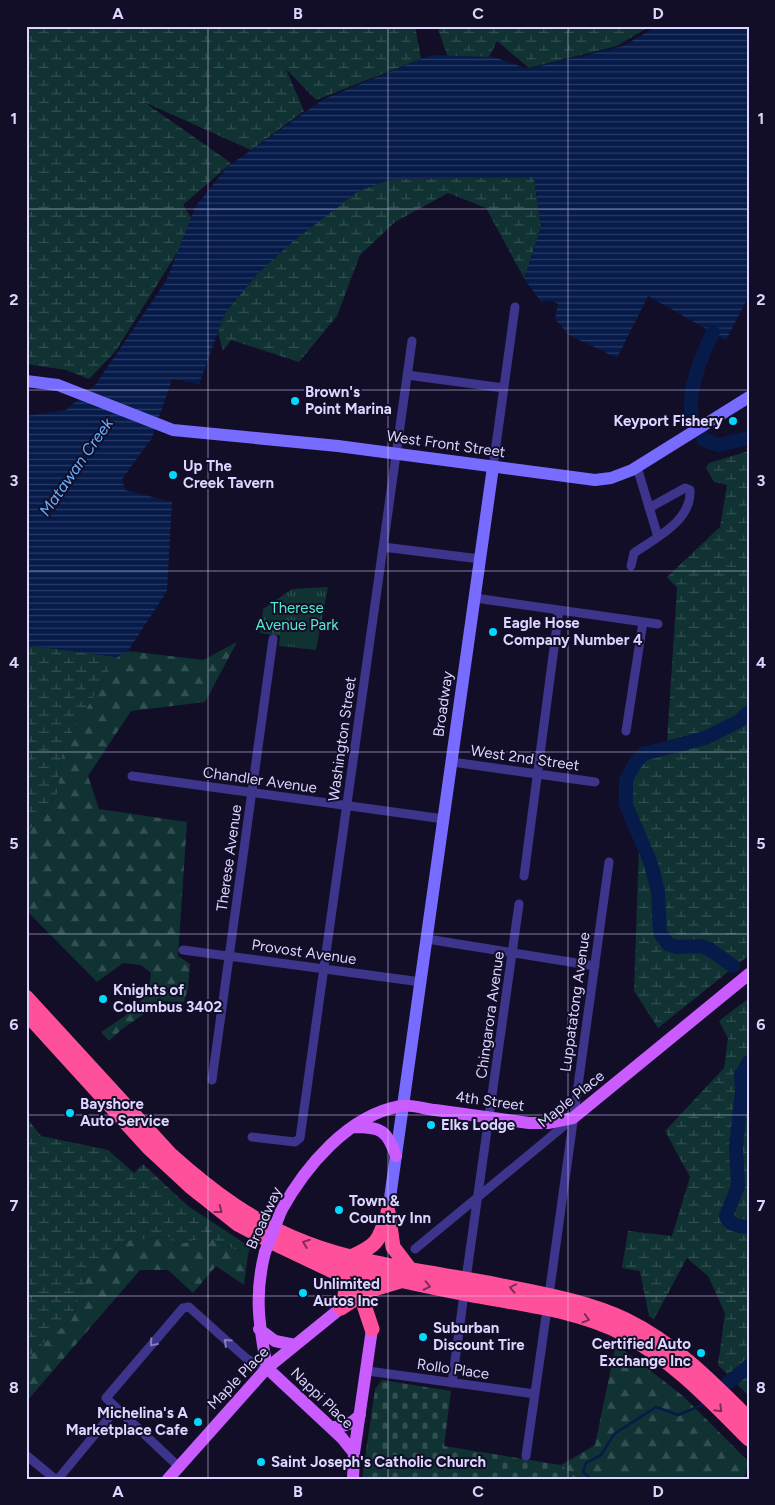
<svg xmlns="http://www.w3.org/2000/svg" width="775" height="1505" font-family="Figtree,sans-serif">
  <defs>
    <pattern id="grass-tufts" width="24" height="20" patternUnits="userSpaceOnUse" patternTransform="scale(1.25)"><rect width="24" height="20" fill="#103233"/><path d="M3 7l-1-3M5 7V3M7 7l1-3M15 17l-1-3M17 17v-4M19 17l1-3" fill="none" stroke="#324f52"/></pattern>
    <pattern id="forest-firs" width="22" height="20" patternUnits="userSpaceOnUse" patternTransform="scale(1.25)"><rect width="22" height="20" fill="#103233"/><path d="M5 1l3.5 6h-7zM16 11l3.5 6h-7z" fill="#324f52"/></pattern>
    <pattern id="wetland-marsh" width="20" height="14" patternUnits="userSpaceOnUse" patternTransform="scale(1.25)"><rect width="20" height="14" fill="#103233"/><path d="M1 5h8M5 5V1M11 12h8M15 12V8" fill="none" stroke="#324f52"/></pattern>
    <pattern id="cemetery-stones" width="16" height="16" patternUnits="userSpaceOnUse" patternTransform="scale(1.25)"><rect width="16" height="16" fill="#103233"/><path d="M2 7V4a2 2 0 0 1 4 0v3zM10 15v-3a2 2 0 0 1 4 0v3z" fill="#324f52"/></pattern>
    <pattern id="water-rules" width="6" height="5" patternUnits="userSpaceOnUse" patternTransform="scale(1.25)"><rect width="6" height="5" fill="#061b49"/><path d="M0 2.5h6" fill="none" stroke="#2a3b64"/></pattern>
  </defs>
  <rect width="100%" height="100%" fill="#130e28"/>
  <path fill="url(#grass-tufts)" d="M328,587l-12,63 -37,-4 1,-10 -20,-3 3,-24 29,-20z"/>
  <path fill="url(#forest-firs)" d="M237,642l-32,60 -74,9 -43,65 11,33 88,13 -9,134 12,8 -2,24 -4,14 -21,-1 -41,28 -13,12 -8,-9c23,-16 49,-28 50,-59l-10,-8 -18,-2 -26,19 -71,-72v-75l31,-42 6,-45 54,-91 11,-6 75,9z
    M169,1237l6,8 33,-8 40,18 -4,30 -28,-19 -23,27 -25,-23h-28l-114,132v-43l45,-40 22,-57 37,-22z
    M616,1344l67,52 66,66 -5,17h-165l-18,-14 34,-20z"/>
  <path fill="url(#wetland-marsh)" d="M26,26h389l6,33 -105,41 -30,-31 18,42 -53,39 -107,-48 87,61 -48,42 12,19 -80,128 -26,27 -23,-9 -40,-6z
    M437,26h213l-33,20 -88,22 -32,-27 -10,20 -37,2z
    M534,177l7,51 -17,50 -38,-70 -38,-15 -53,29 -35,33 -23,61 -38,46 -68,-22 -8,11 -5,-18 7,-20 31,-38 35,-32 67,-52 34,-12z
    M749,451v504l-91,73 -24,-37 5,-145 -18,-35 2,-33 15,-24 29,-11 10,-155 -10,-11 53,-50 7,-42 -13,-3 -8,-14 3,-5z
    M26,645l91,12 -54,91 -6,45 -31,42z
    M749,998v398l-31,-31 7,-52 -17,-37 -21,-18 -33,61 -5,-3 -9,-45 -18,-3 6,-37 44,5 18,-59 -25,-46 59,-63 4,-30 -9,-17z
    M26,1117l15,19 67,14 26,23 9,-9 45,42 62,41 -2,8 -40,-18 -33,8 -6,-8 -39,3 -37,22 -22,57 -45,40z"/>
  <path fill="url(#cemetery-stones)" d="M382,1380l69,11 -7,55 117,19 18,14h-217l13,-90z"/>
  <path fill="#103233" d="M289,625l29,4 -2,19 -30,-4z"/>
  <path fill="url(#water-rules)" d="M658,26h91v270l-23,44 -78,-44 -31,62 -48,-23 -14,-16 3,-15 -6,-3 -11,1 -17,-24 17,-50 -7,-51 -141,2 -35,12 -67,52 -35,32 -31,38 -26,71 -27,-5 -20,59 -30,41 3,11 47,12 -5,89 -39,60 -11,6 -91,-12v-229l40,-6 30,-26 70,-103 29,-74 32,-40 97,-68 107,-44 63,2 34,12 95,-23z"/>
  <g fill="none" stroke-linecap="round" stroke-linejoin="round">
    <path stroke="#061b49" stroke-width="2.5" d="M591,1479l-8,-7 3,-9 15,-8 13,-21 42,-27 22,8 26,-11"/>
    <path stroke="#061b49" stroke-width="14" d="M713,332c-10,20 -27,61 -21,84 2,8 8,17 12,24l15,5 30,-7
      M733,966l-24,-17 -9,-3 -23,1 -9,-3 -8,-11 -2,-42 -8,-30 -24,-56v-25l8,-15 9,-11 62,-16 34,-17 10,-9
      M749,1062l-8,13 1,15 -6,57 2,39 -12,30c3,10 14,10 23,11
      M725,1385l24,-19"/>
    <path stroke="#3d358b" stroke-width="9" d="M407,375l97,13
      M493,467l22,-160
      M637,467l21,70
      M383,547l97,12
      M631,566l3,-13c21,-15 58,-32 56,-63l-5,-2 -36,20
      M475,598l183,26
      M626,731l17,-109
      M452,762l143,20
      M132,776l312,43
      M524,876l35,-266
      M427,939l168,27
      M183,950l238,32
      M212,1080l61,-441
      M252,1137l43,5 5,-4 112,-797
      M415,1249l156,-129
      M466,1279l53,-375
      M549,1295l60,-433
      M368,1371l167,23
      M452,1383l12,-89
      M26,1455l29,24
      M526,1456l21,-147
      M179,1467l-73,-69 77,-90 6,-1 58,52 20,9
      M58,1479l58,-70"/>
    <path stroke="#776cff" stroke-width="12" d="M26,381l32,4 115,45 165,16 257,34 16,-2 21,-8 117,-73
      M388,1212l105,-745"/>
    <path stroke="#ca5cff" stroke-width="12" d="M354,1127c27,0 33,3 42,29
      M281,1211c24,-44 67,-96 120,-105 10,-2 24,3 34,4 31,4 63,9 94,13h19l25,-5 176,-144
      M265,1252c-11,43 -6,73 2,116
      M259,1329l16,12 20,4
      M267,1368l75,70 12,15
      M330,1427c14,0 20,-2 30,-12
      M168,1479l99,-111 74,-60
      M353,1479l1,-26 18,-124"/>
    <path stroke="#ff509b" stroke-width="15" d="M26,997l144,157c41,37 84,69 136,89 56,22 131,30 192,42 43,9 88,16 128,35 49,24 85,61 123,99
      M26,1013l122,134 42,39 48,38 38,20 63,30c10,11 7,21 2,34
      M388,1212l5,35 16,21
      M353,1256c22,-10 26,-14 33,-38
      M311,1259c52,13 104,25 156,35 52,10 109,15 157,40 49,26 86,66 125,105
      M367,1291l-4,11 9,27
      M341,1308l26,-17 33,-10"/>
    <path stroke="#ca5cff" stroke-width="12" d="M265,1252l16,-41"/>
  </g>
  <defs><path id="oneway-chevron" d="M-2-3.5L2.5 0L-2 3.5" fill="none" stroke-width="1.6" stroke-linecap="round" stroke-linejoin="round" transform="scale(1.25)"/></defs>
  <g stroke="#7d2c5c">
    <use href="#oneway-chevron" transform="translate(219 1210) rotate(38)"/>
    <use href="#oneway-chevron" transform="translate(306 1243) rotate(-159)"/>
    <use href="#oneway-chevron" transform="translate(427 1286) rotate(12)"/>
    <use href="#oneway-chevron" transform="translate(513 1288) rotate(-169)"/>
    <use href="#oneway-chevron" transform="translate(586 1319) rotate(16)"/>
    <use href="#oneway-chevron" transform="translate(719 1409) rotate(45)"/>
  </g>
  <g stroke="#857dbf">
    <use href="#oneway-chevron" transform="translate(227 1342) rotate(-138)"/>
    <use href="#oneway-chevron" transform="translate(153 1343) rotate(131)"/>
  </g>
  <path fill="none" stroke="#dcd5ff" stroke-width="1" stroke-opacity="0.55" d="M208,26v1453M388,26v1453M568,26v1453M26,209h723M26,390h723M26,571h723M26,752h723M26,934h723M26,1115h723M26,1296h723"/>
  <g fill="#01d9ff" stroke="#130e28" stroke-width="2">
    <circle cx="295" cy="401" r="5"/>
    <circle cx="733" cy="421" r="5"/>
    <circle cx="173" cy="475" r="5"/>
    <circle cx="493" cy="632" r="5"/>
    <circle cx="103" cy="999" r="5"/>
    <circle cx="70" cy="1113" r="5"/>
    <circle cx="431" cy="1125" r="5"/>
    <circle cx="339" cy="1210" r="5"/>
    <circle cx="303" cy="1293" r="5"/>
    <circle cx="423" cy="1337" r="5"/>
    <circle cx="701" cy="1353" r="5"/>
    <circle cx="198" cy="1422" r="5"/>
    <circle cx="261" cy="1462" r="5"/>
  </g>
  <g text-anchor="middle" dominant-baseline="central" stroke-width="4" stroke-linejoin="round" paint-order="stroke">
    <g font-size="15" font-weight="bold" fill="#dcd5ff" stroke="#130e28" text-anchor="start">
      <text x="305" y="392">Brown's<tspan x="305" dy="17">Point Marina</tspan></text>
      <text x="723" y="421" text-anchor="end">Keyport Fishery</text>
      <text x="183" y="466">Up The<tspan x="183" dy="17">Creek Tavern</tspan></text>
      <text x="503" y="623">Eagle Hose<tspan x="503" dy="17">Company Number 4</tspan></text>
      <text x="113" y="990">Knights of<tspan x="113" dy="17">Columbus 3402</tspan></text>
      <text x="80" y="1104">Bayshore<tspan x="80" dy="17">Auto Service</tspan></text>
      <text x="441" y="1125">Elks Lodge</text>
      <text x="349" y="1201">Town &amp;<tspan x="349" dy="17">Country Inn</tspan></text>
      <text x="313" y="1284">Unlimited<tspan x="313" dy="17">Autos Inc</tspan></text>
      <text x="433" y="1328">Suburban<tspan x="433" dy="17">Discount Tire</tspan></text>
      <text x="691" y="1344" text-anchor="end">Certified Auto<tspan x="691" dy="17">Exchange Inc</tspan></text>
      <text x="188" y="1413" text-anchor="end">Michelina's A<tspan x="188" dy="17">Marketplace Cafe</tspan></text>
      <text x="271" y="1462">Saint Joseph's Catholic Church</text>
    </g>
    <g font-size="15" fill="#dcd5ff" stroke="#130e28">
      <text transform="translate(446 444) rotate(8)">West Front Street</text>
      <text transform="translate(443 704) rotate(-82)">Broadway</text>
      <text transform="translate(342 739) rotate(-82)">Washington Street</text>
      <text transform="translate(525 758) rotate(8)">West 2nd Street</text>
      <text transform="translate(260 780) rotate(8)">Chandler Avenue</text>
      <text transform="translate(229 858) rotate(-82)">Therese Avenue</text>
      <text transform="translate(304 952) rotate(8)">Provost Avenue</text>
      <text transform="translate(575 1002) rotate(-82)">Luppatatong Avenue</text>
      <text transform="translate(490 1015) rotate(-82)">Chingarora Avenue</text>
      <text transform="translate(571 1099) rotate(-39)">Maple Place</text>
      <text transform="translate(490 1101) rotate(8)">4th Street</text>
      <text transform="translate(264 1218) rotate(-66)">Broadway</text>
      <text transform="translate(453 1369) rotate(8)">Rollo Place</text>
      <text transform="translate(238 1378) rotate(-46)">Maple Place</text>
      <text transform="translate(322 1398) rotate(44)">Nappi Place</text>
    </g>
    <g font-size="15" fill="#57e9cc" stroke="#130e28">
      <text x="297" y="608">Therese<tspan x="297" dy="17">Avenue Park</tspan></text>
    </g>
    <g font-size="16" font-style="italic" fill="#63afff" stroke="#130e28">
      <text transform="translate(76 467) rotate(-55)">Matawan Creek</text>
    </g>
  </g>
  <rect width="775" height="1505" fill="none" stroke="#130e28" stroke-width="55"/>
  <rect x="28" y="28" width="720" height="1450" fill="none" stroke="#dcd5ff" stroke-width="2"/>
  <g font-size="16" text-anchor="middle" font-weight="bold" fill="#dcd5ff">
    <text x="118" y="19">A</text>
    <text x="298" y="19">B</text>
    <text x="478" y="19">C</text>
    <text x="658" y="19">D</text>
    <text x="14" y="124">1</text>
    <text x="761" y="124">1</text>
    <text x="14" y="305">2</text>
    <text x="761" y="305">2</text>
    <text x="14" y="486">3</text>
    <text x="761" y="486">3</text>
    <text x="14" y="668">4</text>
    <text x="761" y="668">4</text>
    <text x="14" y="849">5</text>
    <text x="761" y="849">5</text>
    <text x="14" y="1030">6</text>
    <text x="761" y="1030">6</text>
    <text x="14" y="1211">7</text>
    <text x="761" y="1211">7</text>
    <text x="14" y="1393">8</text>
    <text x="761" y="1393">8</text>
    <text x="118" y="1497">A</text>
    <text x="298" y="1497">B</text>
    <text x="478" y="1497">C</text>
    <text x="658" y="1497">D</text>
  </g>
</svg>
